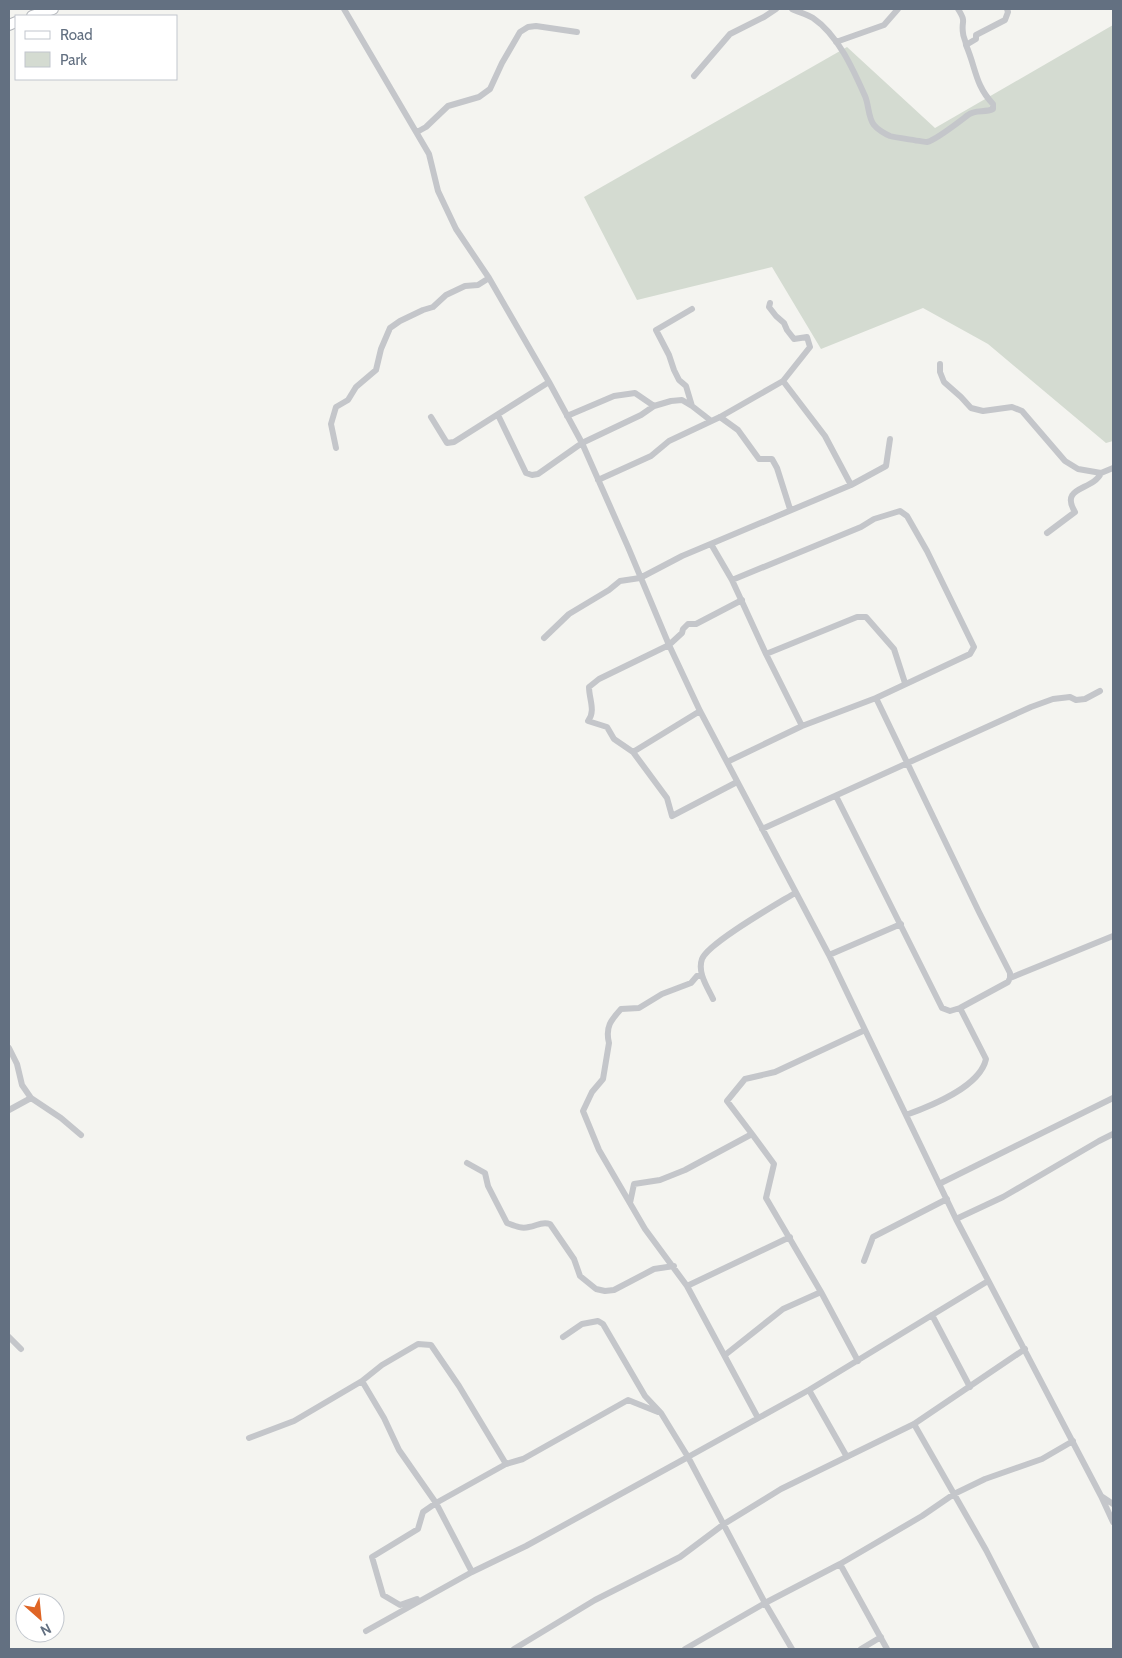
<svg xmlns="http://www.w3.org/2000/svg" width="1122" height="1658" font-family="Cabin,sans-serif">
  <rect width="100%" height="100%" fill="#f4f4f0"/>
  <path fill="#d4dbd1" d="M1113,25v416l-7,2 -118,-99 -65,-36 -102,41 -49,-82 -135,33 -53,-103 263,-150 88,81z"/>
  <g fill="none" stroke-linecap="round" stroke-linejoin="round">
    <g stroke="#b4b7bc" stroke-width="12">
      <path id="primary" d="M32,16l21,-7
        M9,25l7,-3"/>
    </g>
    <path stroke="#c4c6ca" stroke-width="6" d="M344,9l85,145 9,37 18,38 33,49 60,104 33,61 46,104 41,98 31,66 129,244 127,264 145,277 12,8
      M792,9c6,3 15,5 21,9 25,17 40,51 52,78 4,9 3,22 9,29 3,4 11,9 16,11 3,1 35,6 37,6 9,-2 33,-21 41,-27 7,-6 17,-2 25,-6v-5c-18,-19 -17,-36 -27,-59l10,-6v-4l29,-15 3,-8 -1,-3
      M958,9c9,14 3,11 5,24 0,4 3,8 3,12
      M836,42l48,-17 14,-16
      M694,76l36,-42 34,-17 12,-8
      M417,132l9,-5 22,-21 31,-9 11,-8 12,-26 18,-31 8,-5 8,-1 41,6
      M692,309l-36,21 13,25 5,15 5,10 7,6 6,20 18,14
      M940,364v8l4,10 17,15 10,11 12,3 29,-4 10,4 43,50 13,8 23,4 12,-5
      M783,381l42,55 26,49
      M498,415l28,58 6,2 6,-1 44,-31 59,-28 13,-9 17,-5 11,-1 10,6
      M567,416l47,-20 21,-3 19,13
      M431,417l16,26 7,-1 95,-60
      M720,417l18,13 21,29h13l5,9 13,41
      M336,448l-5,-24 5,-17 12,-7 8,-13 20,-17 5,-21 9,-21 10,-7 23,-11 10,-3 13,-12 19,-9 13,-1 11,-7
      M598,480l53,-24 18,-15 51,-24 63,-36 27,-34 -3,-10 -13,2 -7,-9 -3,-7 -8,-7 -7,-9 1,-4
      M1047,533l28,-21c-16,-26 18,-21 26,-39
      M711,544l21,36 34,74 36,72
      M544,638l25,-24 40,-24 11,-9 20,-3 42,-22 169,-71 35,-19 4,-27
      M766,654l91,-37h9l28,32 11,34
      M633,752l67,-41
      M727,762l75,-36 74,-28 94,-44 4,-7 -47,-96 -20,-35 -7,-5 -26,8 -13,8 -129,53
      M737,782l-65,34 -5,-18 -34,-46 -19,-13 -7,-12 -19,-6c8,-10 1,-22 1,-34l10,-8 70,-34 13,-12 1,-4 5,-5h8l46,-24
      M836,796l106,212 8,3 10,-3 48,-26 2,-4v-5l-31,-61 -103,-214
      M762,829l269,-122 22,-8 17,-2 6,3 9,-1 15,-8
      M829,955l72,-31
      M702,975l-5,1 -6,7 -29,11 -23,14 -18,1c-10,11 -16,18 -12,34l-6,36 -11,13 -9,19 16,39 46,79 42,57 71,132
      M1010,978l103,-42
      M713,999c-5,-11 -16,-26 -11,-40 6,-16 75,-55 93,-66
      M9,1048l8,16 5,21 9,13 30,20 20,17
      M9,1110l22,-12
      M906,1115c25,-9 74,-28 80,-56l-26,-51
      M752,1134l-25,-33 18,-22 30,-7 90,-42
      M467,1163l18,10 3,13 19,37c8,3 14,6 22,4 8,-1 12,-6 21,-3l24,35 6,17 16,13 9,2 9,-1 40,-21 20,-3
      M939,1184l174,-86
      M630,1203l4,-19 26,-4 25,-10 67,-36 22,30 -8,34 55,94 37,69
      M956,1219l47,-22 96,-56 14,-7
      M864,1261l9,-24 74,-38
      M687,1286l103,-49
      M932,1315l38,72
      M9,1337l12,12
      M725,1355l58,-46 38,-17
      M362,1381l22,37 15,32 37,53 36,69
      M809,1390l38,67
      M914,1424l72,126 51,99
      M249,1438l45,-17 68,-40 20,-16 36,-21 13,1 28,41 47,78
      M1101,1496l12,26
      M840,1564l47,85
      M417,1599l-17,6 -17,-10 -11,-38 46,-28 5,-17 13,-9 70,-39 17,-5 105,-59 30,12
      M366,1631l106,-59 54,-26 162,-89 -27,-44 -16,-17 -42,-72 -5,-3 -16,3 -19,13
      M514,1649l81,-49 85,-43 44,-33 57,-35 133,-65 111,-75
      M685,1649l80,-46 75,-39 82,-48 32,-22 31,-15 57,-20 31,-18
      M792,1649l-27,-46 -77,-146 121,-67 179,-109
      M861,1649l20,-12"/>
    <use href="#primary" stroke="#fff" stroke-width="10"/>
  </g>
  <rect width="1122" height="1658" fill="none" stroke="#637081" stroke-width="20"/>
  <rect x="15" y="15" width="162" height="65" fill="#ffffff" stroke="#c1c6cd"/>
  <rect x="25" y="31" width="25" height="8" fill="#ffffff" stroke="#c1c6cd"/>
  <text x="60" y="40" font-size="15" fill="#637081">Road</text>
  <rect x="25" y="52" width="25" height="15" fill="#d4dbd1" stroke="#c1c6cd"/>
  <text x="60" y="65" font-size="15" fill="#637081">Park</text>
  <g transform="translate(40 1618) rotate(153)"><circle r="24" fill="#ffffff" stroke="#c1c6cd"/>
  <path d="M0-4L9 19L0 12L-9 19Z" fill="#df6525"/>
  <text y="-8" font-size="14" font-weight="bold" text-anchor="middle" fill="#637081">N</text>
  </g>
</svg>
